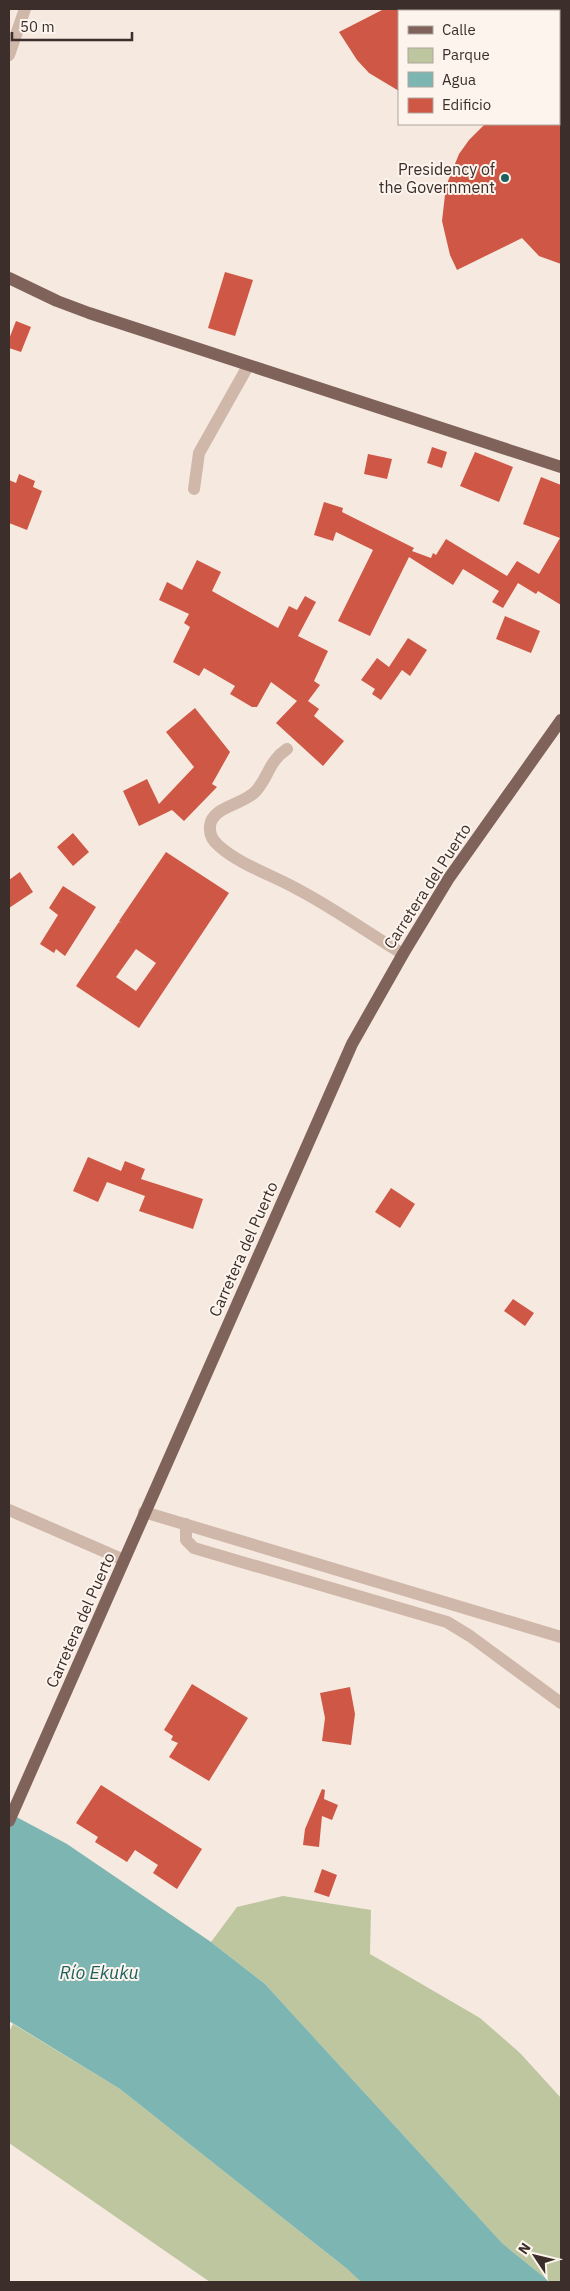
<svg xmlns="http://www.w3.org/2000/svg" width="570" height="2291" font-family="'IBM Plex Sans',sans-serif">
  <rect width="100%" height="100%" fill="#f5e9e0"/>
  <path fill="#bdc69e" d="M283,1896l88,14 -1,44 110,64 40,35 41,45v184h-11l-48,-39 -237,-259 -54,-42 26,-35z
    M13,2024l107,65 226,179 15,14h-151l-201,-139v-111z"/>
  <path fill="#7cb5b1" d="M9,1813l58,31 144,98 54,42 237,259 48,39h-189l-15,-14 -226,-179 -111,-68z"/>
  <path fill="#ce5845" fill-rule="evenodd" d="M384,9h15v82l-30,-18 -12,-13 -18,-28z
    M485,124h76v140l-22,-8 -17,-18 -65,32 -7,-15 -8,-34 4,-35 13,-32 10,-14z
    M225,272l28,8 -18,56 -27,-8z
    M16,321l15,6 -10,25 -12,-4v-9z
    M432,447l15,5 -5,16 -15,-5z
    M475,452l38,15 -14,35 -39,-16z
    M368,454l24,5 -5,20 -23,-5z
    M19,474l16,7 -2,6 9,4 -15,39 -18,-7v-43l7,3z
    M541,477l20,8v120l-23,-14 -2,3 -18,-11 -15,25 -11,-6 7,-11 -36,-22 -10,16 -44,-28 -39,79 -32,-15 35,-71 -37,-18 -3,9 -19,-6 10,-33 19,6 -1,4 72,36 -2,3 19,7 2,-5 3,2 10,-16 61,37 10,-15 22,13 21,-36 -37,-14z
    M197,560l24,12 -9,19 66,37 11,-22 8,4 8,-14 11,6 -18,34 30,15 -14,30 6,4 -12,16 11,8 -5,7 30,25 -21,25 -47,-43 21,-22 -26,-19 -14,25h-5l-22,-13 5,-8 -31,-18 -5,8 -26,-14 17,-35 -6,-4 5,-9 -30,-14 8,-18 15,8z
    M505,616l35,15 -9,22 -35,-14z
    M408,638l19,12 -17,26 -8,-6 -21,30 -9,-6 3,-5 -14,-9 16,-22 12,9z
    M195,708l35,44 -18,32 5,3 -33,34 -12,-11 -33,16 -16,-35 24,-12 12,25 35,-37 -28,-35z
    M73,833l16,19 -16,14 -16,-19z
    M166,852l63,41 -90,135 -63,-42 43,-64 2,1 -2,-2zM136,949l20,14 -20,28 -20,-14z
    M20,872l13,20 -24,16v-28z
    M63,886l33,21 -31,49 -9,-7 -2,4 -14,-9 18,-29 -9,-7z
    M88,1157l33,14 4,-10 20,8 -4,10 62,20 -10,30 -54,-18 6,-15 -38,-14 -9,20 -25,-11z
    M391,1188l24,16 -15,24 -25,-16z
    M513,1299l21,14 -9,13 -21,-15z
    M192,1684l56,34 -39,63 -40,-24 9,-14 -7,-3 2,-4 -9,-6z
    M350,1687l5,27 -4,31 -29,-4 3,-23 -5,-25z
    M101,1785l101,64 -25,40 -24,-16 5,-8 -23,-15 -8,12 -32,-20 3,-5 -22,-14z
    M322,1789l3,1 -1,9 14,6 -6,15 -10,-4 -3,31 -16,-2 2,-16z
    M322,1869l15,6 -8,22 -15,-5z"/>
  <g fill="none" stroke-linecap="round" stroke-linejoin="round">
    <path stroke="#cfb7aa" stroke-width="12" d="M9,55l16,-46
      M194,489l5,-36 49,-87
      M287,749c-18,12 -18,27 -31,42 -12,14 -44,15 -46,35 -1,9 3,15 9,20 21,19 56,30 80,44 36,19 69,43 104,64
      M9,1510l115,50
      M144,1512l417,125
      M186,1524v16l8,8 253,74 23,14 91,67"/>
    <path stroke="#7f635a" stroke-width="12" d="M9,278l48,23 32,12 472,154
      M9,1821l343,-777 51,-90 46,-76 112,-158"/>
  </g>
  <circle fill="#1c615f" stroke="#fcf4ed" stroke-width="2" cx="505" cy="178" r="5"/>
  <g text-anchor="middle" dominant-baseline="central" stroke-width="4" stroke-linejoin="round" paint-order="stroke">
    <g font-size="16" fill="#3c2e2a" stroke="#fcf4ed" text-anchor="end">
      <text x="495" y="169">Presidency of<tspan x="495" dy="18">the Government</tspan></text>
    </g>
    <g font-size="16" fill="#3c2e2a" stroke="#fcf4ed">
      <text transform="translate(427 886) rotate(-57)">Carretera del Puerto</text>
      <text transform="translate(243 1249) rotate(-66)">Carretera del Puerto</text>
      <text transform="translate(80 1620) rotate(-66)">Carretera del Puerto</text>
    </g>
    <g font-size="18" font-style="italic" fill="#1c615f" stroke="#fcf4ed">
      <text x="99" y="1972">Río Ekuku</text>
    </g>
  </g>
  <rect width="570" height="2291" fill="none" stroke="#3c2e2a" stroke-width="20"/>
  <rect x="398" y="10" width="162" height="115" fill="#fcf4ed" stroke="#afa59f"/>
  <rect x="408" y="26" width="25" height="8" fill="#7f635a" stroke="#afa59f"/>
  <text x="442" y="35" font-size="15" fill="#3c2e2a">Calle</text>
  <rect x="408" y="48" width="25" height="15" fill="#bdc69e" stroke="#afa59f"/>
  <text x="442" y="60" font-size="15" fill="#3c2e2a">Parque</text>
  <rect x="408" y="72" width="25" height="15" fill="#7cb5b1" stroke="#afa59f"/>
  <text x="442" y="85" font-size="15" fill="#3c2e2a">Agua</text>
  <rect x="408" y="98" width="25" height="15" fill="#ce5845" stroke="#afa59f"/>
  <text x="442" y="110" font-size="15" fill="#3c2e2a">Edificio</text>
  <g transform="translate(535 2256) rotate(305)" stroke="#fcf4ed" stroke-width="4" paint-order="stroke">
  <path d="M0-4L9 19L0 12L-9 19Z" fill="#3c2e2a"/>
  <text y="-8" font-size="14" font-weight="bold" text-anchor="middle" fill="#3c2e2a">N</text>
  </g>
  <path d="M12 32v8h120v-8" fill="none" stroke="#3c2e2a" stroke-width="2.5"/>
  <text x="20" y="32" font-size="15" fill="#3c2e2a" stroke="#fcf4ed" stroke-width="4" paint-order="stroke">50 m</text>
</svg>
